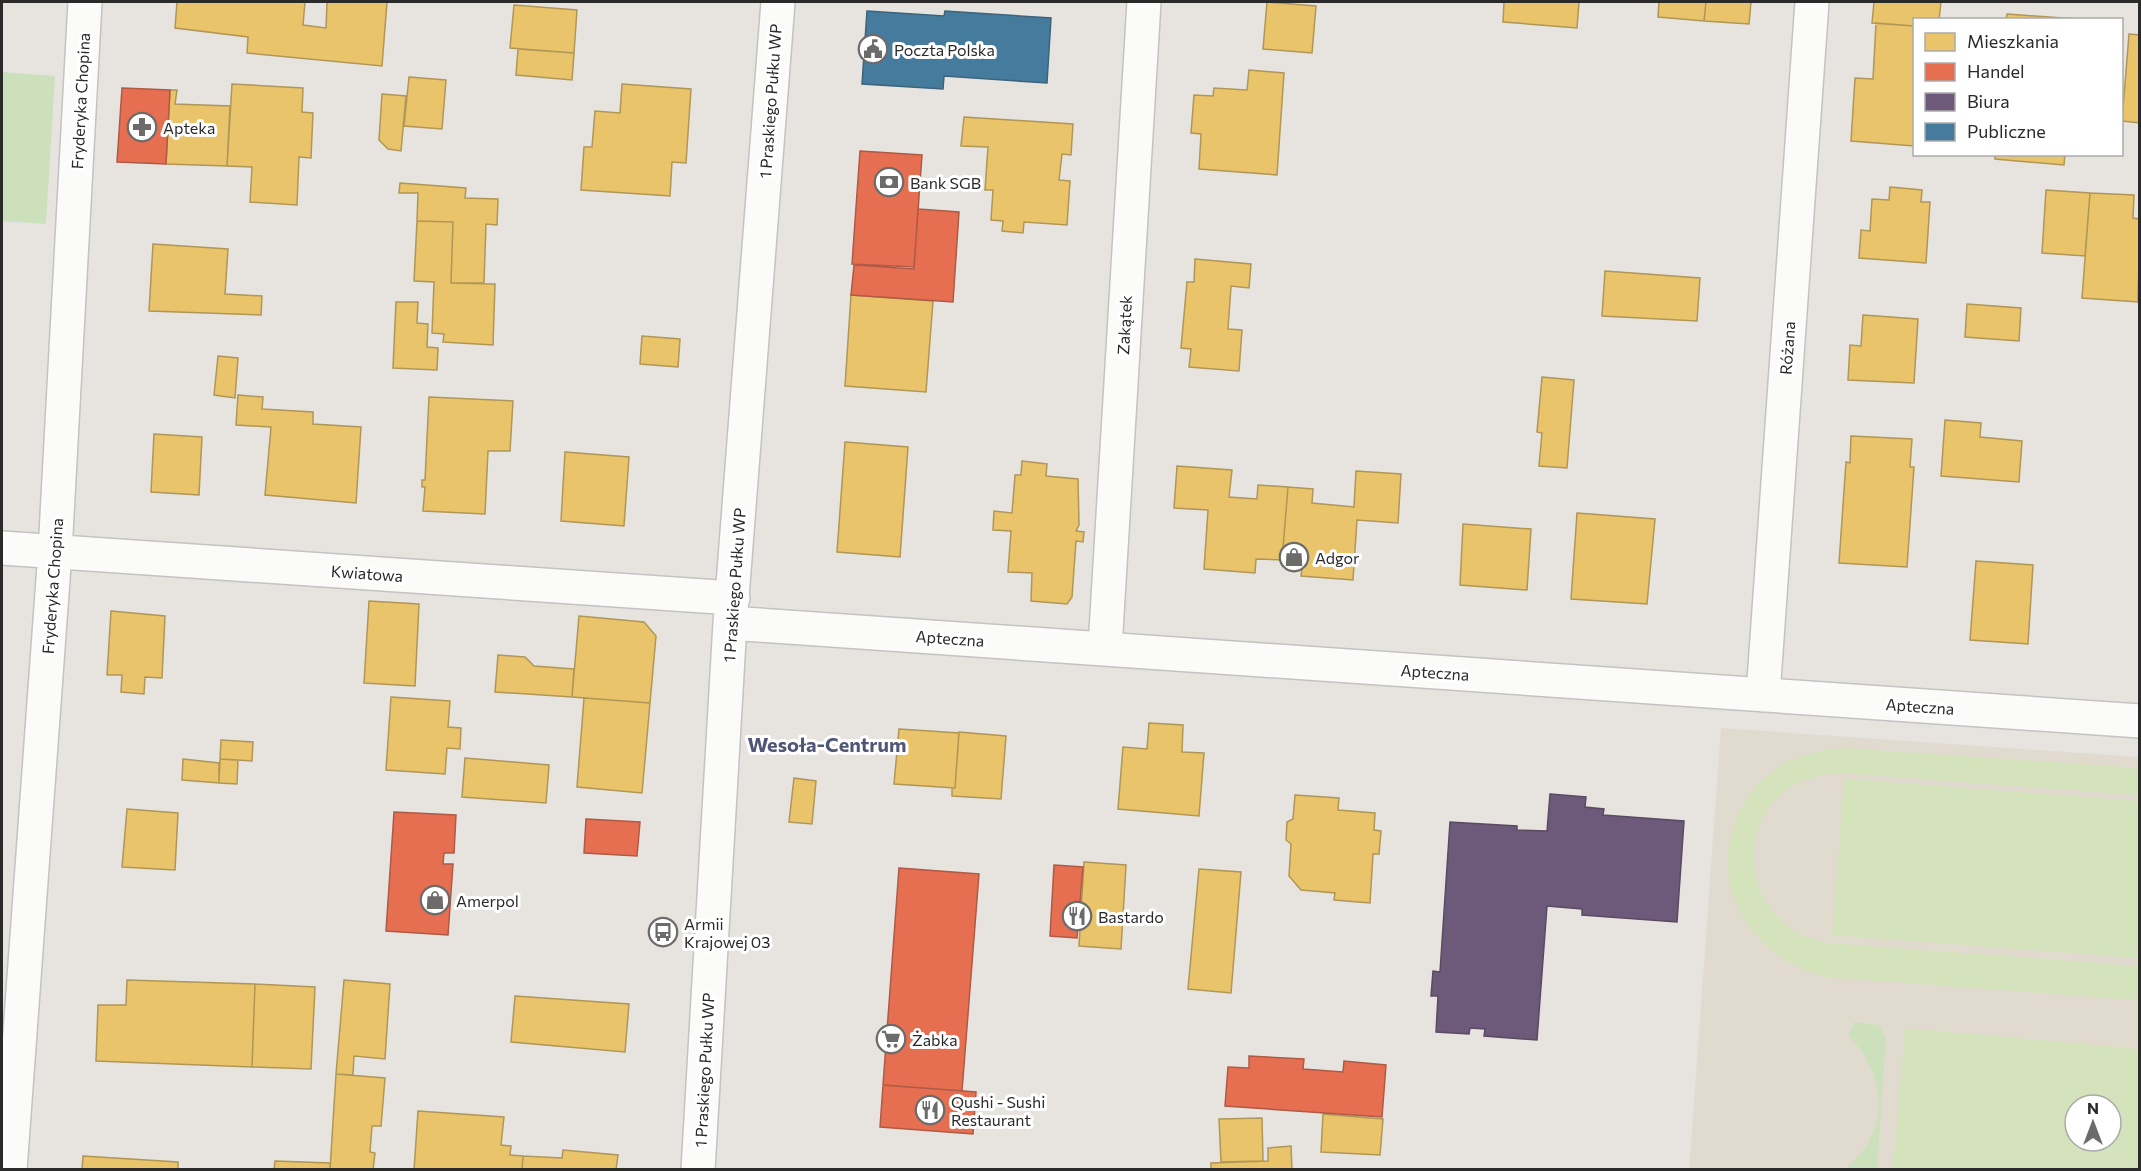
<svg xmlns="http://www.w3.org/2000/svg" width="2141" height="1171" font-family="Commissioner,sans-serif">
  <rect width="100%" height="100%" fill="#e7e4e0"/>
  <path fill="#e1dbcf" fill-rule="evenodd" d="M1721,728l418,29v412l-450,1zM2075,1105h36v36h-36z"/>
  <path fill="#cce0bc" d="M2,72l53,4 -9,148 -44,-3z
    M1854,1022l25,3 7,13 -9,131h-32c46,-39 43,-92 3,-134z"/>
  <path fill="#d4e3bb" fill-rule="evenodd" d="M1844,748l295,20v27l-298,-22c-21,2 -43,6 -60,21 -45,41 -32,113 20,141 7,4 18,5 26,8l312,23v34l-314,-23c-77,-22 -122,-95 -83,-170 10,-19 29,-38 49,-47 17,-7 34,-10 53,-12z
    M1844,779l295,22v157l-307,-23z
    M1905,1028l234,21v120h-246zM2075,1105h36v36h-36z"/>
  <path fill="#e9c46a" stroke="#b09657" stroke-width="1.5" d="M177,2h128l-2,23 23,3 1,-26h60l-5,64 -135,-13 1,-16 -73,-9z
    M1267,2l49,4 -4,47 -49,-4z
    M1504,2h75l-2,26 -74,-6z
    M1659,2h47l-2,19 -46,-4z
    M1706,2h45l-2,22 -45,-3z
    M1874,2h67l-2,18h-25v6l-42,-3z
    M514,5l63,5 -3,43 -64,-5z
    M2007,14l69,5v1h-70z
    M1876,23l38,3v120l-63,-5 4,-63 18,1z
    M2129,34l11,1v88l-18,-2z
    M518,49l56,4 -2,27 -56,-5z
    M1249,70l35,3 -7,102 -78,-6 2,-35 -10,-1 3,-38 19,1 1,-8 33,2z
    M409,77l37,3 -4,49 -38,-3z
    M232,84l71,4 -1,24 11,1 -2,45 -12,-1 -2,48 -47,-3 2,-35 -25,-1z
    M622,84l69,5 -5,74 -14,-1 -2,34 -89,-6 3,-43h8l3,-36 25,2z
    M170,90h7l-2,14 55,2 -3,60 -61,-2z
    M382,94l24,2 -5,55 -13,-2 -9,-9z
    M964,117l109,7 -2,31 -9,-1 -3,26 11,1 -3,44 -43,-3 -1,11 -21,-2 1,-10 -12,-1 2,-30h-8l3,-43 -27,-1z
    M1995,154h70l-1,11 -69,-6z
    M400,183l66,5 -1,10 33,1 -1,26 -11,-1 -2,59h-33l2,-61 -36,-1 1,-28h-19z
    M1890,187l32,3 -1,12h9l-4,61 -67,-5 2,-28 9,1 2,-32 17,1z
    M2046,190l44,3 -5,63 -43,-3z
    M2090,193l44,2 -1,23 7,1 -2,83 -56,-4z
    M417,221l36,1 -2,61 44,1 -2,61 -50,-3 1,-8 -12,-1 2,-51 -20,-1z
    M153,244l75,5 -3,45 37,2 -1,19 -112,-4z
    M1195,259l56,5 -2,24 -18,-2 -3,43 14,1 -3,41 -50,-4 2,-18 -10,-1 6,-66h7z
    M1605,271l95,7 -3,43 -95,-5z
    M851,295l82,6 -7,91 -81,-6z
    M396,302h22l-1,21 11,1 -1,23 11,1 -1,22 -44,-2z
    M1967,304l54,4 -2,33 -54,-4z
    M1863,315l55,4 -4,64 -66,-3 2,-35 11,1z
    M642,336l38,3 -2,28 -38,-3z
    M218,356l20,2 -3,40 -21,-3z
    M1542,377l32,3 -7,88 -28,-2 3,-33 -5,-1z
    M238,395l25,2 -1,12 51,3v12l48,3 -5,76 -91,-8 6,-68 -35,-2z
    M429,397l84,4 -3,50h-22l-3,63 -62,-3 2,-24h-3v-7h3z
    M1945,420l36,3 -1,14 42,4 -3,41 -78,-6z
    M154,434l48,3 -3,58 -48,-3z
    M1851,436l61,3 -2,28h4l-7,100 -68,-4 7,-101 4,1z
    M845,442l63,5 -8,110 -63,-5z
    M565,452l64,5 -5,69 -63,-5z
    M1022,461l25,3 -1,12 32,3 1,46 -3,6 8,1 -1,10 -7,-1 -4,56 -5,7 -36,-3 1,-28 -24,-1 3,-41 -18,-1 1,-19 18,2 3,-38h6z
    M1177,466l55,4 -3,27 28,2 1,-14 30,2 -6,73 -26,-1 -1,14 -51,-4 4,-59 -34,-2z
    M1356,471l45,3 -3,49 -41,-3 -4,60 -52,-4 2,-14 -21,-2 6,-73 25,2 -1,14 42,4z
    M1577,513l78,6 -8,85 -76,-5z
    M1463,524l68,5 -4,61 -67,-5z
    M1976,561l57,4 -5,79 -58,-4z
    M369,601l50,3 -4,82 -51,-3z
    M111,611l54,5 -3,62 -17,-1 -1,17 -23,-2 1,-17h-15z
    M579,616l65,6 12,14 -6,67 -78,-6z
    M498,655l27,2 9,9 40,3 -2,28 -77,-5z
    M391,697l59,4 -2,26 13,1 -1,21 -13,-1 -2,26 -59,-4z
    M584,698l66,5 -8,90 -65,-6z
    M1149,723l34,2 -1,27 22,1 -5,63 -81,-7 5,-62 24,2z
    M899,729l60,4 -4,55 -61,-4z
    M959,732l47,4 -5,63 -49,-3v-8h3z
    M221,740l32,2 -1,19 -32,-2z
    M465,758l84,7 -3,38 -84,-6z
    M183,759l36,4v20l-37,-3z
    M220,759l18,1 -1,24 -18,-1z
    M794,778l22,3 -4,43 -23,-2z
    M1295,795l44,3 -1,12 37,3 -1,17 7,1 -2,23h-6l-3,49 -36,-3 1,-7 -34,-3 -12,-14 2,-32 -5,-4 1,-18 6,-3z
    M127,809l51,4 -3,57 -53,-3z
    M1084,862l42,3 -5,84 -42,-3z
    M1199,869l42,3 -10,121 -43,-4z
    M127,980l128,4 -3,83 -156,-6 2,-56h28z
    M344,980l46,4 -5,75 -31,-3 -1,19 -17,-1z
    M255,984l60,3 -4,82 -59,-2z
    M515,996l114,8 -4,48 -114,-10z
    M336,1074l49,4 -4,48h-9l-2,26 5,1 -2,17h-43z
    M418,1111l86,6 -3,28 10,1 -1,9 13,1 -1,14h-108z
    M1323,1114l60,5 -3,36 -59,-3z
    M1262,1118l1,43 -42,1 -2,-43z
    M1291,1146l1,24h-81v-7l57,-2v-13z
    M563,1150l55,5 -2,15h-94l1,-14 39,2z
    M83,1156l95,6v8h-96z
    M275,1161l55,2v7h-56z"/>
  <path fill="#e76f51" stroke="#ae5a45" stroke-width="1.5" d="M122,88l48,2 -4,74 -49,-2z
    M860,151l62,4 -8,112 -62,-3z
    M918,209l41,3 -6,90 -102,-7 3,-30 60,4z
    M394,812l62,3 -2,38h-10l-1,11h10l-5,71 -62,-4z
    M586,819l54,3 -3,34 -53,-3z
    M1054,865l29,2 -6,71 -27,-2z
    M899,868l80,6 -17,217 -79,-6z
    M1249,1056l55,3 -1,10 40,3 1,-11 42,4 -4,52 -157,-11 3,-39 21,1z
    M883,1085l93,7 -3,42 -93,-7z"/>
  <path fill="#6d597a" stroke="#594b62" stroke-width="1.5" d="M1550,794l36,3 -1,10 19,2 -1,6 81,6 -7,101 -95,-7v-6l-35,-3 -10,134 -53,-4 1,-7 -15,-1 -1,6 -33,-2 2,-36h-7l2,-25 7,1 10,-150 67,4v4l30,1z"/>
  <path fill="#457b9d" stroke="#3d637a" stroke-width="1.5" d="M867,11l77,5 1,-5 106,7 -4,65 -103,-7 -1,13 -81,-5z"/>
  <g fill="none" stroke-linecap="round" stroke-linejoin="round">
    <g stroke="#c4c2c2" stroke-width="36">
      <path id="minor" d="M2,548l731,50
        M730,623l1410,98
        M1105,648l39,-646
        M1763,695l49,-693
        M10,1170l45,-618 30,-550
        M698,1170l32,-547 48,-621"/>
    </g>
    <use href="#minor" stroke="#fbfbfa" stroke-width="33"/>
  </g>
  <defs>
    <g id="civic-ring" transform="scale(1.5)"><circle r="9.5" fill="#fff" stroke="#6c6b6a" stroke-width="1.5"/><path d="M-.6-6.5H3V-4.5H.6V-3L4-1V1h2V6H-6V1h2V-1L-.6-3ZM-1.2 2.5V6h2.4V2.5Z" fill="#6c6b6a"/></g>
    <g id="pharmacy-ring" transform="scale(1.5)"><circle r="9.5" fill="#fff" stroke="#6c6b6a" stroke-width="1.5"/><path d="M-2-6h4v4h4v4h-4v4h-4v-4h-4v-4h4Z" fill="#6c6b6a"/></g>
    <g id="bank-ring" transform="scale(1.5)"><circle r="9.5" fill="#fff" stroke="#6c6b6a" stroke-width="1.5"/><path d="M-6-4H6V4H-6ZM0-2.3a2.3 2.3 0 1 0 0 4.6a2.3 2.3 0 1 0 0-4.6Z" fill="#6c6b6a"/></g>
    <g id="shop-ring" transform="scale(1.5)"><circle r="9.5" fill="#fff" stroke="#6c6b6a" stroke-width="1.5"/><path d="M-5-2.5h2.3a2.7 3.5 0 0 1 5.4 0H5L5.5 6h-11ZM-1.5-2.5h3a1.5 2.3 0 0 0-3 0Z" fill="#6c6b6a"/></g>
    <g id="restaurant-ring" transform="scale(1.5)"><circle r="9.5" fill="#fff" stroke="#6c6b6a" stroke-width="1.5"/><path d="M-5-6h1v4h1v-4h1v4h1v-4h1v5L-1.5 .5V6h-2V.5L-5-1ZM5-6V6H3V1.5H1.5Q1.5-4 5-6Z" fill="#6c6b6a"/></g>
    <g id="bus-ring" transform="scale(1.5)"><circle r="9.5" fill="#fff" stroke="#6c6b6a" stroke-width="1.5"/><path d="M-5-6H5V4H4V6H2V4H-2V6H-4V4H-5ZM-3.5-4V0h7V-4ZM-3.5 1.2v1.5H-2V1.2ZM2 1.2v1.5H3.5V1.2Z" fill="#6c6b6a"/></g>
    <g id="supermarket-ring" transform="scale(1.5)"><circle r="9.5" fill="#fff" stroke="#6c6b6a" stroke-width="1.5"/><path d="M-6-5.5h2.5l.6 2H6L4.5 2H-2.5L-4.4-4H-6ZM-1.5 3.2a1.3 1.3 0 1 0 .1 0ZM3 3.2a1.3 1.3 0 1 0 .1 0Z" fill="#6c6b6a"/></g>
  </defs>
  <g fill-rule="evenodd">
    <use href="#civic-ring" x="873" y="49"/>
    <use href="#pharmacy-ring" x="142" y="127"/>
    <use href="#bank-ring" x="889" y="182"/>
    <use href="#shop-ring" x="1294" y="557"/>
    <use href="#shop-ring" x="435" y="900"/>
    <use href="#restaurant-ring" x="1077" y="916"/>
    <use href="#bus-ring" x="663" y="932"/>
    <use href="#supermarket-ring" x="891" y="1039"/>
    <use href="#restaurant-ring" x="930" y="1110"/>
  </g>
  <g text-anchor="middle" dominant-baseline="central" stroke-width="6" stroke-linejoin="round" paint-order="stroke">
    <g font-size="16" fill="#2a2a2a" stroke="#fff" text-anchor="start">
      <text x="894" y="49">Poczta Polska</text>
      <text x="163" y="127">Apteka</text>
      <text x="910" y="182">Bank SGB</text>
      <text x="1315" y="557">Adgor</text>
      <text x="456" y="900">Amerpol</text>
      <text x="1098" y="916">Bastardo</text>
      <text x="684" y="923">Armii<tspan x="684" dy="18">Krajowej 03</tspan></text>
      <text x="912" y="1039">Żabka</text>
      <text x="951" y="1101">Qushi - Sushi<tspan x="951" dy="18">Restaurant</tspan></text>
    </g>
    <g font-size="16" fill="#2a2a2a" stroke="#fff">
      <text transform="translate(80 101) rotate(-87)">Fryderyka Chopina</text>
      <text transform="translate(770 101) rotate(-86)">1 Praskiego Pułku WP</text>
      <text transform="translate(1124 325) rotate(-87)">Zakątek</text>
      <text transform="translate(1787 348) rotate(-86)">Różana</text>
      <text transform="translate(367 573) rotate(4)">Kwiatowa</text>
      <text transform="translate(734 585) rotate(-86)">1 Praskiego Pułku WP</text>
      <text transform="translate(52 586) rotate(-86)">Fryderyka Chopina</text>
      <text transform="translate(950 638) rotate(4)">Apteczna</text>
      <text transform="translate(1435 672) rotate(4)">Apteczna</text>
      <text transform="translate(1920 706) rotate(4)">Apteczna</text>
      <text transform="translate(704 1070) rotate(-87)">1 Praskiego Pułku WP</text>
    </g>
    <g font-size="20" font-weight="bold" fill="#4f5676" stroke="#fff">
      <text x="827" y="744">Wesoła-Centrum</text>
    </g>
  </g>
  <rect width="2141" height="1171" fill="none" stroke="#2a2a2a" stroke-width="6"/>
  <rect x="1913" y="18" width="210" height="138" fill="#ffffff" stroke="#aaaaaa" stroke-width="1.5"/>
  <rect x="1925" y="33" width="30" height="18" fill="#e9c46a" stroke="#aaaaaa" stroke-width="1.5"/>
  <text x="1967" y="48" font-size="18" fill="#2a2a2a">Mieszkania</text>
  <rect x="1925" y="63" width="30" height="18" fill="#e76f51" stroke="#aaaaaa" stroke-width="1.5"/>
  <text x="1967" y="78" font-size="18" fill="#2a2a2a">Handel</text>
  <rect x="1925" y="93" width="30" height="18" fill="#6d597a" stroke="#aaaaaa" stroke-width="1.5"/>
  <text x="1967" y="108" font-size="18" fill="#2a2a2a">Biura</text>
  <rect x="1925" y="123" width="30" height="18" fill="#457b9d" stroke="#aaaaaa" stroke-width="1.5"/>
  <text x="1967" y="138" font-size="18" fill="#2a2a2a">Publiczne</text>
  <g transform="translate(2093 1123)"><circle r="28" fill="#ffffff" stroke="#aaaaaa" stroke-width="1.5"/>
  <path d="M0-4.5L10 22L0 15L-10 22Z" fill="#6c6b6a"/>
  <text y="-9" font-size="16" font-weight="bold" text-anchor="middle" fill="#2a2a2a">N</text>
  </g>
</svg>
